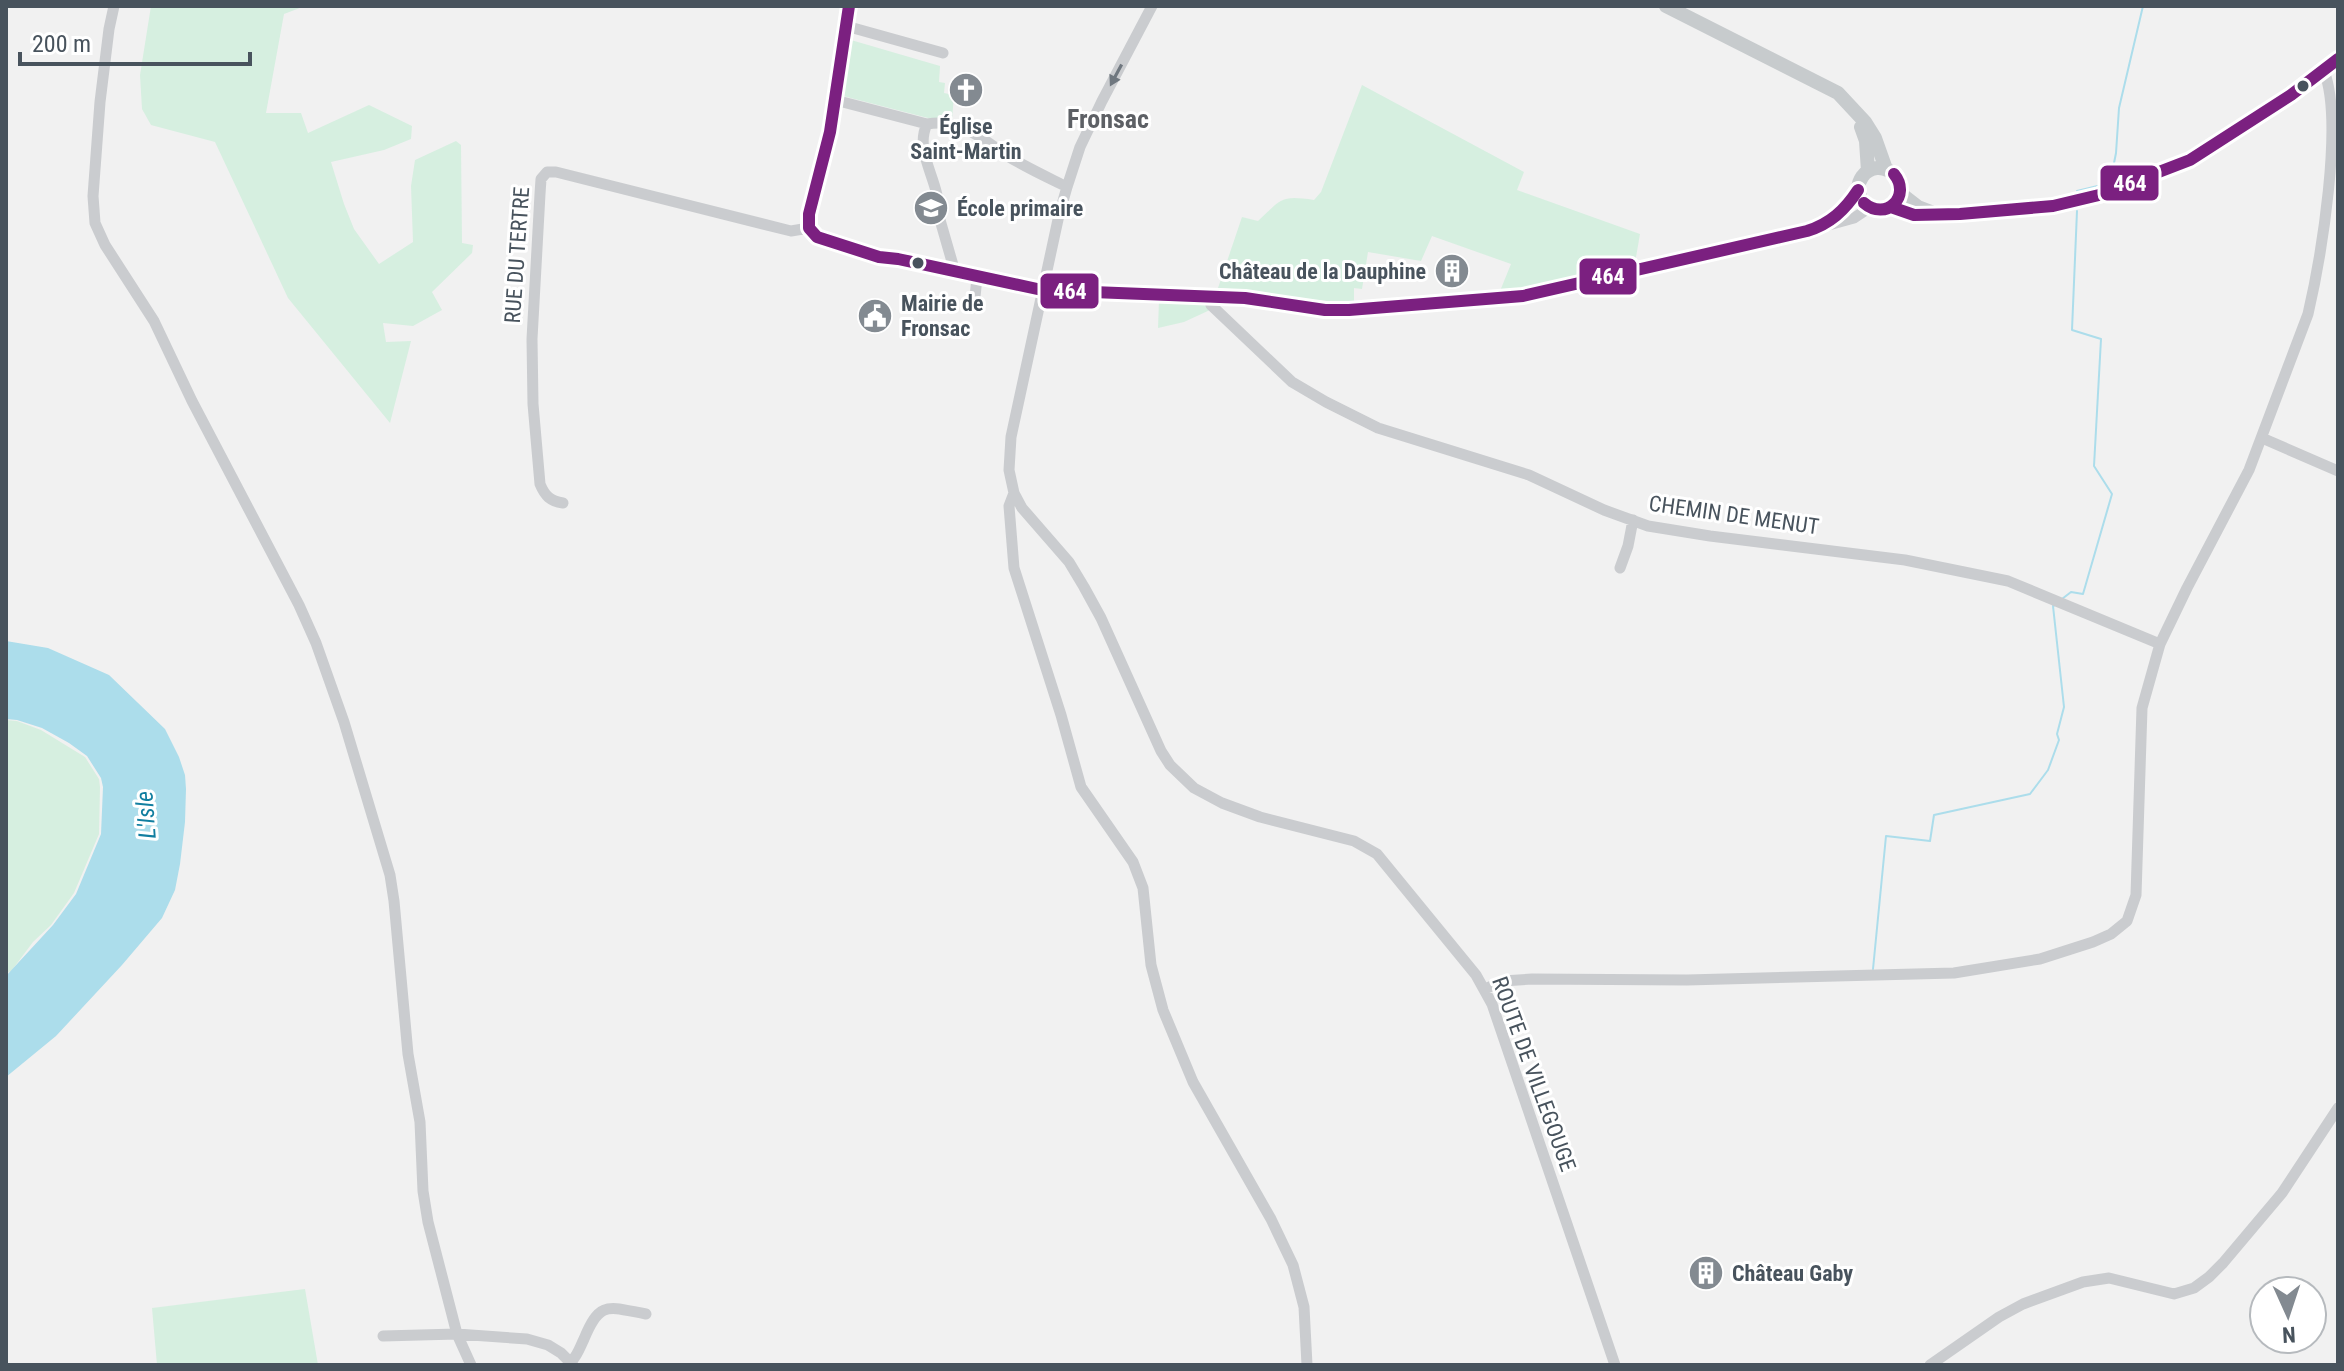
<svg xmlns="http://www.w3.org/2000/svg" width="2344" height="1371" font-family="'Roboto Condensed',sans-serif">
  <rect width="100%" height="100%" fill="#f1f1f1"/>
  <path fill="#d6efe0" d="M151,6h154l-21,8 -18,99h35l7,20 61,-28 43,21 -1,13 -27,11 -53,12 13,42 10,25 25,35 34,-22 -2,-56 4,-26 41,-19 5,4 1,98 11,2 -1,8 -40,39 10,18 -29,16 -30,-3 3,19 25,-1 -21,82 -102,-125 -73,-156 -64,-17 -9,-16 -2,-34z
    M851,40l89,26 -1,16 6,1 -1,10 10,2 -2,25 -24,-2 -85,-22z
    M1362,85l162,87 -7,18 123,44 -5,29 -100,25 -35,3 11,-27 -79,-28 -11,25 -53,-9 -6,37 -8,-1v13c-46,3 -90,-11 -136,-13l24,-71 16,4c24,-22 22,-26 56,-21l7,-8z
    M1159,300l42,1 9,9 -26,12 -26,6z
    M6,720l11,1 24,9 44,27 14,22 1,8 -1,47 -25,59 -23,32 -18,17 -21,28 -6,4z
    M305,1289l13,76h-161l-5,-57z"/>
  <path fill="#acddeb" d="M6,641l42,7 61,27 56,54 14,28 6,18 1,14 -1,33 -5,42 -5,26 -13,28 -40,47 -66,71 -50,41v-101l47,-51 23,-31 25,-60 2,-47 -2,-9 -14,-22 -18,-13 -27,-15 -25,-8 -11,-1z"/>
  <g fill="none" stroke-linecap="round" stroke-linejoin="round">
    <path stroke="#acddeb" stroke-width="2" d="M2077,191l33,-8 6,-30 3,-45 24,-102
      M2062,599l9,-7 12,2 29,-100 -18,-28 7,-127 -29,-9 5,-119
      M1873,969l13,-133 44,5 4,-26 96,-21 18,-24 11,-30 -2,-6 7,-27 -11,-101 2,-1"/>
    <path stroke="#cacccf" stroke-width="11" d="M114,6l-5,23 -9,73 -7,94 2,27 10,22 49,76 38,80 107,204 17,38 28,79 46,153 4,26 14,153 12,68 3,69 5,31 29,112 14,31
      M1152,6l-50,95 -22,46 -13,40 -8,28 -48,222 -2,33 5,23 8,15 47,54 15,25 17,31 60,133 9,14 24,23 28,15 38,14 94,24 23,13 99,121 16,29 123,361
      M846,26l97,27
      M835,100l92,24
      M1829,222l18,-14 11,-18
      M809,228l8,9 62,20 19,2 144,31 203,8 80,12h24l154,-12 40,-6 264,-61 47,-13 15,-10
      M809,228v-14l21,-82 19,-126
      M955,272l-17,-59c4,-29 -25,-60 -11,-89 33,-6 54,14 79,31 19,12 41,22 61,32
      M1208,296l3,9 81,77 34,20 52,26 151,47 75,35 44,16 62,10 195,24 103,21 152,63
      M975,297l2,-20
      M2262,438l76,33
      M1014,493l-5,13 5,62 47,147 20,72 52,75 10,26 8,77 12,45 30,72 78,137 22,46 11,42 3,58
      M563,503c-13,-2 -18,-7 -23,-19l-7,-80 -1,-65 8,-145 1,-15 6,-7h9l235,59 18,-3
      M1620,568l8,-22 5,-26
      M1485,989l18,-8 29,-2 155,1 267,-7 86,-14 53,-17 18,-8 16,-13 9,-26 6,-187 18,-64 27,-56 62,-118 59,-156c13,-56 36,-192 16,-243
      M383,1336l74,-2 70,5 21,6 13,8 12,12
      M571,1362c7,-7 9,-15 13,-23 16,-39 24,-32 62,-25
      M1930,1365l69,-48 24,-13 60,-22 26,-4 65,16 20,-6 15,-11 14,-14 59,-70 56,-85"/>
    <path stroke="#c7cbcd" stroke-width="14" d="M1666,6l172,87 27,29 10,16 11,31
      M1861,127l5,14 2,30
      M1900,193l-9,14 -17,3c-35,-17 -4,-61 23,-33l3,16 18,14 13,5
      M1891,207l23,8 46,-1 93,-8 46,-11 91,-35 101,-65 33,-24 14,-12"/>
    <g stroke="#fff" stroke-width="18">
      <path id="bus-1" d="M1864,203c22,19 48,-7 30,-29
        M1891,207l23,8 46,-1 93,-8 46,-11 91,-35 101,-65 47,-36
        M809,228l8,9 62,20 19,2 144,31 203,8 80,12h24l174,-14 284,-65c23,-7 38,-21 51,-41
        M809,228v-14l21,-82 19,-126"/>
    </g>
    <use href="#bus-1" stroke="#7b2080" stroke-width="12"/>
  </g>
  <defs><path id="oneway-solid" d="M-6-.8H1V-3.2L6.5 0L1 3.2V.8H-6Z" transform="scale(2)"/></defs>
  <use fill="#6f777f" href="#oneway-solid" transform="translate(1116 75) rotate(118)"/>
  <defs>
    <g id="church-disc" transform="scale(1.8)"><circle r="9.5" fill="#838a91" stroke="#fff"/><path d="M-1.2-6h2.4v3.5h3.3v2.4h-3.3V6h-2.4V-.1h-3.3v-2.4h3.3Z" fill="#fff"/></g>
    <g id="school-disc" transform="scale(1.8)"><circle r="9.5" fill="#838a91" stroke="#fff"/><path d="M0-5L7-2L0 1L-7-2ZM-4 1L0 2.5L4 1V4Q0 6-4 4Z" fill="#fff"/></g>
    <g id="building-disc" transform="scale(1.8)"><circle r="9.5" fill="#838a91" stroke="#fff"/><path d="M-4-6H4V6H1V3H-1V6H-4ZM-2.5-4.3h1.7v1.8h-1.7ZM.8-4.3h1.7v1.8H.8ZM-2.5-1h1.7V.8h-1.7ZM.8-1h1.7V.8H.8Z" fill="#fff"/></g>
    <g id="civic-disc" transform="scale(1.8)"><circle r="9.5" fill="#838a91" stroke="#fff"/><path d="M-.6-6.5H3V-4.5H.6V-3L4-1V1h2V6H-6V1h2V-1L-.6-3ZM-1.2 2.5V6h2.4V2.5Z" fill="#fff"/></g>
  </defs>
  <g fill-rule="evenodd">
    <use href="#church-disc" x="966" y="90"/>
    <use href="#school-disc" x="931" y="208"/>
    <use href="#building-disc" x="1452" y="271"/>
    <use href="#civic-disc" x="875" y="316"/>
    <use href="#building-disc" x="1706" y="1273"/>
  </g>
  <g fill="#48535d" stroke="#fff" stroke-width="3">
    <circle cx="2303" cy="86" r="7"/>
    <circle cx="918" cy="263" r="7"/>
  </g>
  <g text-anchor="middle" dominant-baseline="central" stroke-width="6" stroke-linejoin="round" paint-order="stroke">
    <g font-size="22" font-weight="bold" fill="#48535d" stroke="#fff" text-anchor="start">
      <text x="966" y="126" text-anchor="middle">Église<tspan x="966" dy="25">Saint-Martin</tspan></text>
      <text x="957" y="208">École primaire</text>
      <text x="1426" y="271" text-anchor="end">Château de la Dauphine</text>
      <text x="901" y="303">Mairie de<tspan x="901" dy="25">Fronsac</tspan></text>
      <text x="1732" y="1273">Château Gaby</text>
    </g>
    <g font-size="22" fill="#48535d" stroke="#fff">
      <text transform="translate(517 255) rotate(-86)">RUE DU TERTRE</text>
      <text transform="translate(1734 515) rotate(8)">CHEMIN DE MENUT</text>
      <text transform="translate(1534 1074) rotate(70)">ROUTE DE VILLEGOUGE</text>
    </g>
    <g font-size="24" font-style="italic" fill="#117ea0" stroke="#fff">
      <text transform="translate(146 815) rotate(-94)">L'Isle</text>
    </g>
    <g font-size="26" font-weight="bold" fill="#5d6065" stroke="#fff">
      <text x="1108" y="119">Fronsac</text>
    </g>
  </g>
  <g stroke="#fff" stroke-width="3">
    <rect x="2099" y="164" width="61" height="38" rx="8" fill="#7b2080"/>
    <rect x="1578" y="257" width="60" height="39" rx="8" fill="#7b2080"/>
    <rect x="1039" y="272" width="61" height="38" rx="8" fill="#7b2080"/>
  </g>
  <g font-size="22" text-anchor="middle" font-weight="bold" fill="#fff">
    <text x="2130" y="191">464</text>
    <text x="1608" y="284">464</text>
    <text x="1070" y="299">464</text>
  </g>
  <rect width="2344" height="1371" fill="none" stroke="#48535d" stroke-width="16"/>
  <g transform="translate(2288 1315) rotate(177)"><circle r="38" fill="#ffffff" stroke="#b6babe" stroke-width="2"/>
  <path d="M0-6L14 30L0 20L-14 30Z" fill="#838a91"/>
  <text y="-12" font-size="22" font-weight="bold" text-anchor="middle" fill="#48535d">N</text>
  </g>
  <path d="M20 52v12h230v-12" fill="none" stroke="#48535d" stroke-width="4"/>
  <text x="32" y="52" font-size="24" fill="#48535d" stroke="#ffffff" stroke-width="6" paint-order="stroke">200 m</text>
</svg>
